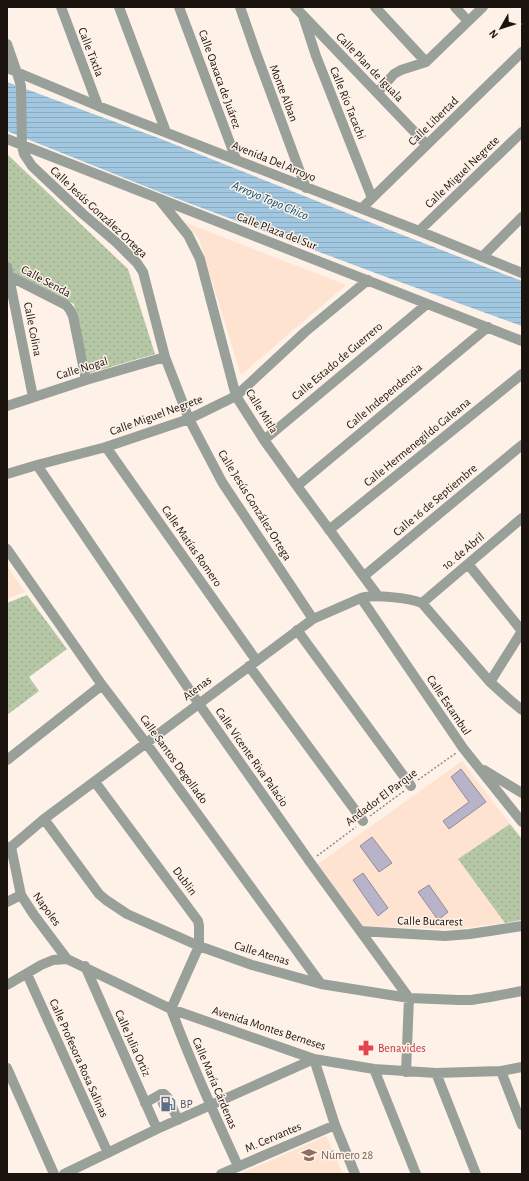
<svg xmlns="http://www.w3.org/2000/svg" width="529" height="1181" font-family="'Alegreya Sans',sans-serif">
  <defs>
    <pattern id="grass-dots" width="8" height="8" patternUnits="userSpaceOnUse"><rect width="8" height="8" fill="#b6c7a6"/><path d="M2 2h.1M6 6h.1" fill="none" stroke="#9caa8e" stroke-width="1.8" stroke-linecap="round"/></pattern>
    <pattern id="water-rules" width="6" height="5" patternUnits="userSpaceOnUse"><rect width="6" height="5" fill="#a1c7e1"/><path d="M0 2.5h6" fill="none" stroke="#8aaac0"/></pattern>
  </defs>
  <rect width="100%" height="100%" fill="#fdf1e8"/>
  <path fill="#fee3d0" d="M184,222l162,63 -105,90 -42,-136z
    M7,566l18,26 -18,7z
    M462,761l48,63 -51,35 46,64 -48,6 -94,-3 -45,-62z
    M326,1136l17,38h-103z"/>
  <path fill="url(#grass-dots)" d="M7,154l121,115 27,85 -65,19 -16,-69 -65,-33 -2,-15z
    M27,595l40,54 -38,28 10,14 -32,24v-112z
    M510,824l12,15v81l-17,3 -47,-64z"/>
  <path fill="url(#water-rules)" d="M7,82l154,57 226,90 135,52v45l-144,-52 -216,-81 -155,-62z"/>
  <path fill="#b8b3c8" stroke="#918ca0" d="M461,769l25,33 -37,27 -6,-8 26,-19 -18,-25z
    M372,837l20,26 -13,9 -19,-26z
    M363,873l25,35 -10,8 -25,-36z
    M429,885l19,27 -10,8 -20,-28z
    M162,1101l4,3v6l-4,2 -4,-9z"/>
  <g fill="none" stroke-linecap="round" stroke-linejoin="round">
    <path stroke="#938a82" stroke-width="1.5" stroke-dasharray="2 2" stroke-linecap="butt" d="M418,780l38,-27
      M370,816l34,-25
      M317,856l39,-29"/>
    <path stroke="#98a099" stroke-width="10" d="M61,7l37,99
      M119,7l47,125
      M179,7l57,152
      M240,7l16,46 50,135
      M295,7l132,138
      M375,7l51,55
      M455,7l13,14
      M303,16l13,40 56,142
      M7,44l10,29 4,13 1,60 2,8 8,12 51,48 34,29 20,20 6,9 22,85 24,62 33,63 91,137
      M7,68l91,38 321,125 103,42
      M377,93l17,-19 7,-4 25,-8 57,-55
      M7,139l515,202
      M159,199l29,36 12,24 36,137 28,44 33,46 81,110
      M362,208l160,-156
      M419,231l103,-99
      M482,257l40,-40
      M7,267l26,130
      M9,276l57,29 4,5 3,6 13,64
      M7,406l79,-26 79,-23
      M264,440l163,-136
      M106,447l150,213
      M37,465l162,239 111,158 99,136 -3,74
      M7,474l30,-9 69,-18 83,-28 47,-23 69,-64 63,-52
      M297,486l191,-159
      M329,530l193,-156
      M7,549l95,136 44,58 175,241
      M468,564l54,67
      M364,576l158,-131
      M361,598l102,150 59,74
      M422,603l100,-85
      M297,630l114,156
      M249,666l114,155
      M490,682l32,-51
      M7,760l95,-75
      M484,770l38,23
      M95,782l103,139 1,5v20l-28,63c20,54 43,105 67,157
      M44,819l55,75 7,6 21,14 72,32 53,19 69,19 88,14 50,2h12l19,-3 32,-6
      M7,847h4l33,-28 269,-200 48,-21c13,-4 48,0 61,5l68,79 20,18 12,10
      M11,847l10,48 13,20 33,44
      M7,902l14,-7
      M360,931l85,5 25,-2 52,-8
      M85,966l72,163
      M27,974l81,179
      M7,985l34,-20 12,-5 14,-1 104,50 143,50 60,10 62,4 65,-2 21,-4
      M314,1059l21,66 20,49
      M7,1068l47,106
      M374,1069l42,105
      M501,1071l21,54
      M436,1073l40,101
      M145,1103l16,-9h3l4,4
      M172,1107l6,13
      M64,1174l93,-45 157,-70
      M221,1174l114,-49"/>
  </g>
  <defs>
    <g id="pharmacy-bare" transform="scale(1.2)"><path d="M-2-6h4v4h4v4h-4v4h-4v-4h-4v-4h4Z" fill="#e0444e" stroke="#fdf1e8" stroke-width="2.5" paint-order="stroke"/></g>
    <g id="fuel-bare" transform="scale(1.2)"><path d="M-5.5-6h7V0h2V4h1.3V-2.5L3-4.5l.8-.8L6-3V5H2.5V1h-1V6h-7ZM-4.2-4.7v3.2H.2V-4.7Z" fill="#5c6f8a" stroke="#fdf1e8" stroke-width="2.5" paint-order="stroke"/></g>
    <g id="school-bare" transform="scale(1.2)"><path d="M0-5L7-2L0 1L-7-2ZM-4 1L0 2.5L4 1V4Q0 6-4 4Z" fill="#8d6e63" stroke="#fdf1e8" stroke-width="2.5" paint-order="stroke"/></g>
  </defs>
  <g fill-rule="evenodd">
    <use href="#pharmacy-bare" x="366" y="1048"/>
    <use href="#fuel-bare" x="168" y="1104"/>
    <use href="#school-bare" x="309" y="1155"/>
  </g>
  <g text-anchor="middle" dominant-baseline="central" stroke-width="3" stroke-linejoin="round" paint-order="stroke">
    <g font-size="12" fill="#1a130e" stroke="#fdf1e8">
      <text transform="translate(91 52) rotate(69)">Calle Tixtla</text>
      <text transform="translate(370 67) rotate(46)">Calle Plan de Iguala</text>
      <text transform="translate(220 79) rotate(70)">Calle Oaxaca de Juárez</text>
      <text transform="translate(284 93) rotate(69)">Monte Alban</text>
      <text transform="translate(348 103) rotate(68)">Calle Río Tacachi</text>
      <text transform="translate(433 121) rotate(-44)">Calle Libertad</text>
      <text transform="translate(274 161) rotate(22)">Avenida Del Arroyo</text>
      <text transform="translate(462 172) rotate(-44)">Calle Miguel Negrete</text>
      <text transform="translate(99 212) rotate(43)">Calle Jesús González Ortega</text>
      <text transform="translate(277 231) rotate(21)">Calle Plaza del Sur</text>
      <text transform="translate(46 281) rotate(28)">Calle Senda</text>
      <text transform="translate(33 329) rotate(79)">Calle Colina</text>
      <text transform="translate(337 361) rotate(-40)">Calle Estado de Guerrero</text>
      <text transform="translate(82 368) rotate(-17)">Calle Nogal</text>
      <text transform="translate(384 396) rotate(-40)">Calle Independencia</text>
      <text transform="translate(262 411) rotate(58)">Calle Mitla</text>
      <text transform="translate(156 415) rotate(-20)">Calle Miguel Negrete</text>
      <text transform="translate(417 442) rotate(-39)">Calle Hermenegildo Galeana</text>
      <text transform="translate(435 500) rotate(-40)">Calle 16 de Septiembre</text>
      <text transform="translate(255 505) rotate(58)">Calle Jesús González Ortega</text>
      <text transform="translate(192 546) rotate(55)">Calle Matías Romero</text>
      <text transform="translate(463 551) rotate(-40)">1o. de Abril</text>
      <text transform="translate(197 688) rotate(-37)">Atenas</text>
      <text transform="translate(449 705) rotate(56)">Calle Estambul</text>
      <text transform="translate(252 757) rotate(55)">Calle Vicente Riva Palacio</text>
      <text transform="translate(174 759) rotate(54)">Calle Santos Degollado</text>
      <text transform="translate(381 797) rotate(-37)">Andador El Parque</text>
      <text transform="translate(185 881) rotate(53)">Dublin</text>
      <text transform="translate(47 909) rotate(54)">Napoles</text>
      <text transform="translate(430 921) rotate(1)">Calle Bucarest</text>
      <text transform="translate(262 953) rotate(17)">Calle Atenas</text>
      <text transform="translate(269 1028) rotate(18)">Avenida Montes Berneses</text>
      <text transform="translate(133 1043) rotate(66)">Calle Julia Ortiz</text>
      <text transform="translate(79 1058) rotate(66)">Calle Profesora Rosa Salinas</text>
      <text transform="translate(215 1083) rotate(67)">Calle María Cárdenas</text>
      <text transform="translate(273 1137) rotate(-23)">M. Cervantes</text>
    </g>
    <g font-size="12" fill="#be3a42" stroke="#fdf1e8" text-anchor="start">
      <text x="378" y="1048">Benavides</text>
    </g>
    <g font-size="12" fill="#4e5e75" stroke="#fdf1e8" text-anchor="start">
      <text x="180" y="1104">BP</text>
    </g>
    <g font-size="12" fill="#785e54" stroke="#fdf1e8" text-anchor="start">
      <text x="321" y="1155">Número 28</text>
    </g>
    <g font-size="13" font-style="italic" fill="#0b5073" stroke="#fdf1e8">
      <text transform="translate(270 201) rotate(23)">Arroyo Topo Chico</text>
    </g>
  </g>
  <rect width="529" height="1181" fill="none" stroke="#1a130e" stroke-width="16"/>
  <g transform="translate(501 28) rotate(231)" stroke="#fdf1e8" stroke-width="3" paint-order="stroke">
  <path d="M0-3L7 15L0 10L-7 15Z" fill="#1a130e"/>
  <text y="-6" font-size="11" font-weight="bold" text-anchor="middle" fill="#1a130e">N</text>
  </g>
</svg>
